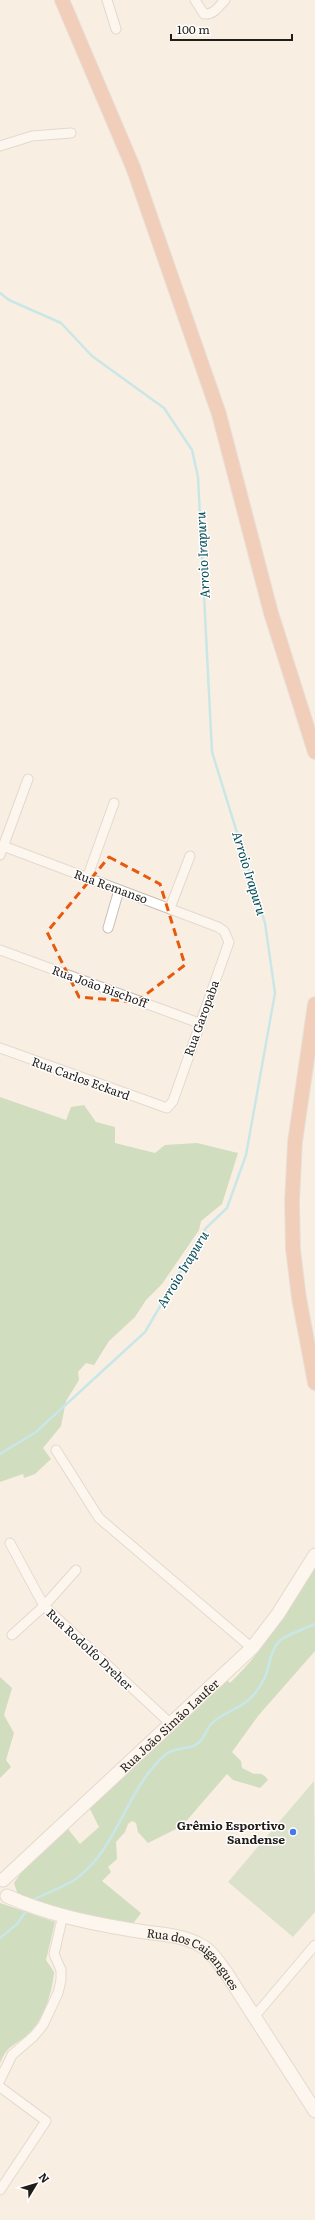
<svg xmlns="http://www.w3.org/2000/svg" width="315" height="2220" font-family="Literata,serif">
  <rect width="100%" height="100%" fill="#f9eee2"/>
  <path fill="#b6d0af" d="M314,1781l1,131 -22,25 -65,-55z"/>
  <path fill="#9fc796" d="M0,1097l66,23 5,-13 13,-2 12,17 19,5v16l40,10 10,-8 32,-2 41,10 -16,51 -21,17 -2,9 -37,54 -16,16 -11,17 -26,24 -15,24 -8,-2 -8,9 1,8 -13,21 -5,25 -18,22 8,11 -16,15 -11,4 -1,-4 -23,8z
    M315,1563v88l-57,65 -26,36 9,9 1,7 12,6c7,-1 10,0 14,6l-8,8 -27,-8 -6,-6 -45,52 -34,17 -10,-11 -2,-9 -4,-2 -4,3 -3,8 -9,10 1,17 -9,8 3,5 -9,9 39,32 -9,12 -79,-18 -35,-12 -4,-12 7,-10 47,-44 12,15 19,-17 -10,-20 137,-128 4,4c37,-35 58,-76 85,-120z
    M0,1677l12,11 -8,27 10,18 -8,27 5,7 -11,11z
    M0,1903l55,19 -9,38 8,12c-2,20 -9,45 -24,60 -12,13 -22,11 -30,31z"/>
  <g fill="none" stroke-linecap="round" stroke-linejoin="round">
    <path stroke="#90ddee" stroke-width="2.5" d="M0,293l9,7 52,23 31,33 72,52 28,42 6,27 14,275 53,171 10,70 -29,162 -19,53 -21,20 -61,104 -109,100 -36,22
      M32,1902l3,-3c13,-7 29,-12 41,-20 43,-32 50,-91 90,-125 9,-7 22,-4 31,-10 7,-4 9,-14 14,-20 13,-13 32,-15 44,-31 5,-6 12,-18 13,-25 2,-8 5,-23 14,-29 10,-6 22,-10 33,-15
      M0,1938l17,-14 11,-16"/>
    <g stroke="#c9bfb4" stroke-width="11">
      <path id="street" d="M107,0l9,29
        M195,0l9,14c10,1 14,-7 21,-14
        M0,146l32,-10 39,-3
        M0,855l28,-76
        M87,878l27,-75
        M170,908l20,-52
        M108,928l11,-38
        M0,950l199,73
        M0,1048l167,60 6,-7 56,-159 -5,-11 -6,-4 -215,-81
        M56,1450l43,68 153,130
        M10,1543l34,63 127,118
        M12,1635l32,-29 32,-36
        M254,2017l61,-72
        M0,2080l12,-25 22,-19 9,-11 15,-32 3,-13v-10l-7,-16 9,-39
        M0,2087l46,34 -46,69"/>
    </g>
    <g stroke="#c9bfb4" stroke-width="15">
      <g id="secondary">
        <path id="s1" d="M3,1880l249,-232 26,-34 37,-59"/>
        <path id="s2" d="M7,1896c39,18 83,27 125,34 22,4 49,4 68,15 11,5 18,17 25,26l90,140"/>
      </g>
    </g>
    <g stroke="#d3d2d1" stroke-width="16">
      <path id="primary" d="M62,0l71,167 86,247 52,199 44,139
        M315,1004l-20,138 -3,60 1,47 6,49 16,85"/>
    </g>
    <use href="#street" stroke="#fff" stroke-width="9"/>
    <use href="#secondary" stroke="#fff" stroke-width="13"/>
    <use href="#primary" stroke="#e7a788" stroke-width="14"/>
  </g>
  <path d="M0 0H315V2220H0ZM109,857l51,27 25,81 -49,37 -57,-5 -32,-65z" fill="#f9eee2" fill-opacity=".55" fill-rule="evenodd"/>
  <path fill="none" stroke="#e8590c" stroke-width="3" stroke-dasharray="8 5" stroke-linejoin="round" d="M109,857l51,27 25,81 -49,37 -57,-5 -32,-65z"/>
  <circle fill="#4777e8" stroke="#fff" stroke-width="1.5" cx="293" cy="1832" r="4"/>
  <g text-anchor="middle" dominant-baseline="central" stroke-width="3" stroke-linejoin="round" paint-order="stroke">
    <g font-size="12" fill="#211d19" stroke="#fff">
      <text transform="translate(111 886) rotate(20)">Rua Remanso</text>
      <text transform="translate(100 986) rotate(20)">Rua João Bischoff</text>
      <text transform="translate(201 1018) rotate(-70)">Rua Garopaba</text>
      <text transform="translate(81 1078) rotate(20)">Rua Carlos Eckard</text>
      <text transform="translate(90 1649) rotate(43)">Rua Rodolfo Dreher</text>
      <text stroke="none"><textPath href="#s1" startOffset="227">Rua João Simão Laufer</textPath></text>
      <text stroke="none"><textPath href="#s2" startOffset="201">Rua dos Caigangues</textPath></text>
    </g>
    <g font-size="12" font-weight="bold" fill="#211d19" stroke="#fff" text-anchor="end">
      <text x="285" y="1825">Grêmio Esportivo<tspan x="285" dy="14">Sandense</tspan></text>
    </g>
    <g font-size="13" font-style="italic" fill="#034c58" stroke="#fff">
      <text transform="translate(202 555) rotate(-93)">Arroio Irapuru</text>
      <text transform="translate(250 873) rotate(73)">Arroio Irapuru</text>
      <text transform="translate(182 1269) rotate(-59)">Arroio Irapuru</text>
    </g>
  </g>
  <g transform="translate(36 2184) rotate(52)" stroke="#ffffff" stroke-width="3" paint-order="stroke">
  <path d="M0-3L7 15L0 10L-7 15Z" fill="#211d19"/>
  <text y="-6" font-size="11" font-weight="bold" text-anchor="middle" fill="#211d19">N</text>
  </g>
  <path d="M171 34v6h121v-6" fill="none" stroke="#211d19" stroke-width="2"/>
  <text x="177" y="34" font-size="12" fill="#211d19" stroke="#ffffff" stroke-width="3" paint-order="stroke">100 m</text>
</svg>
